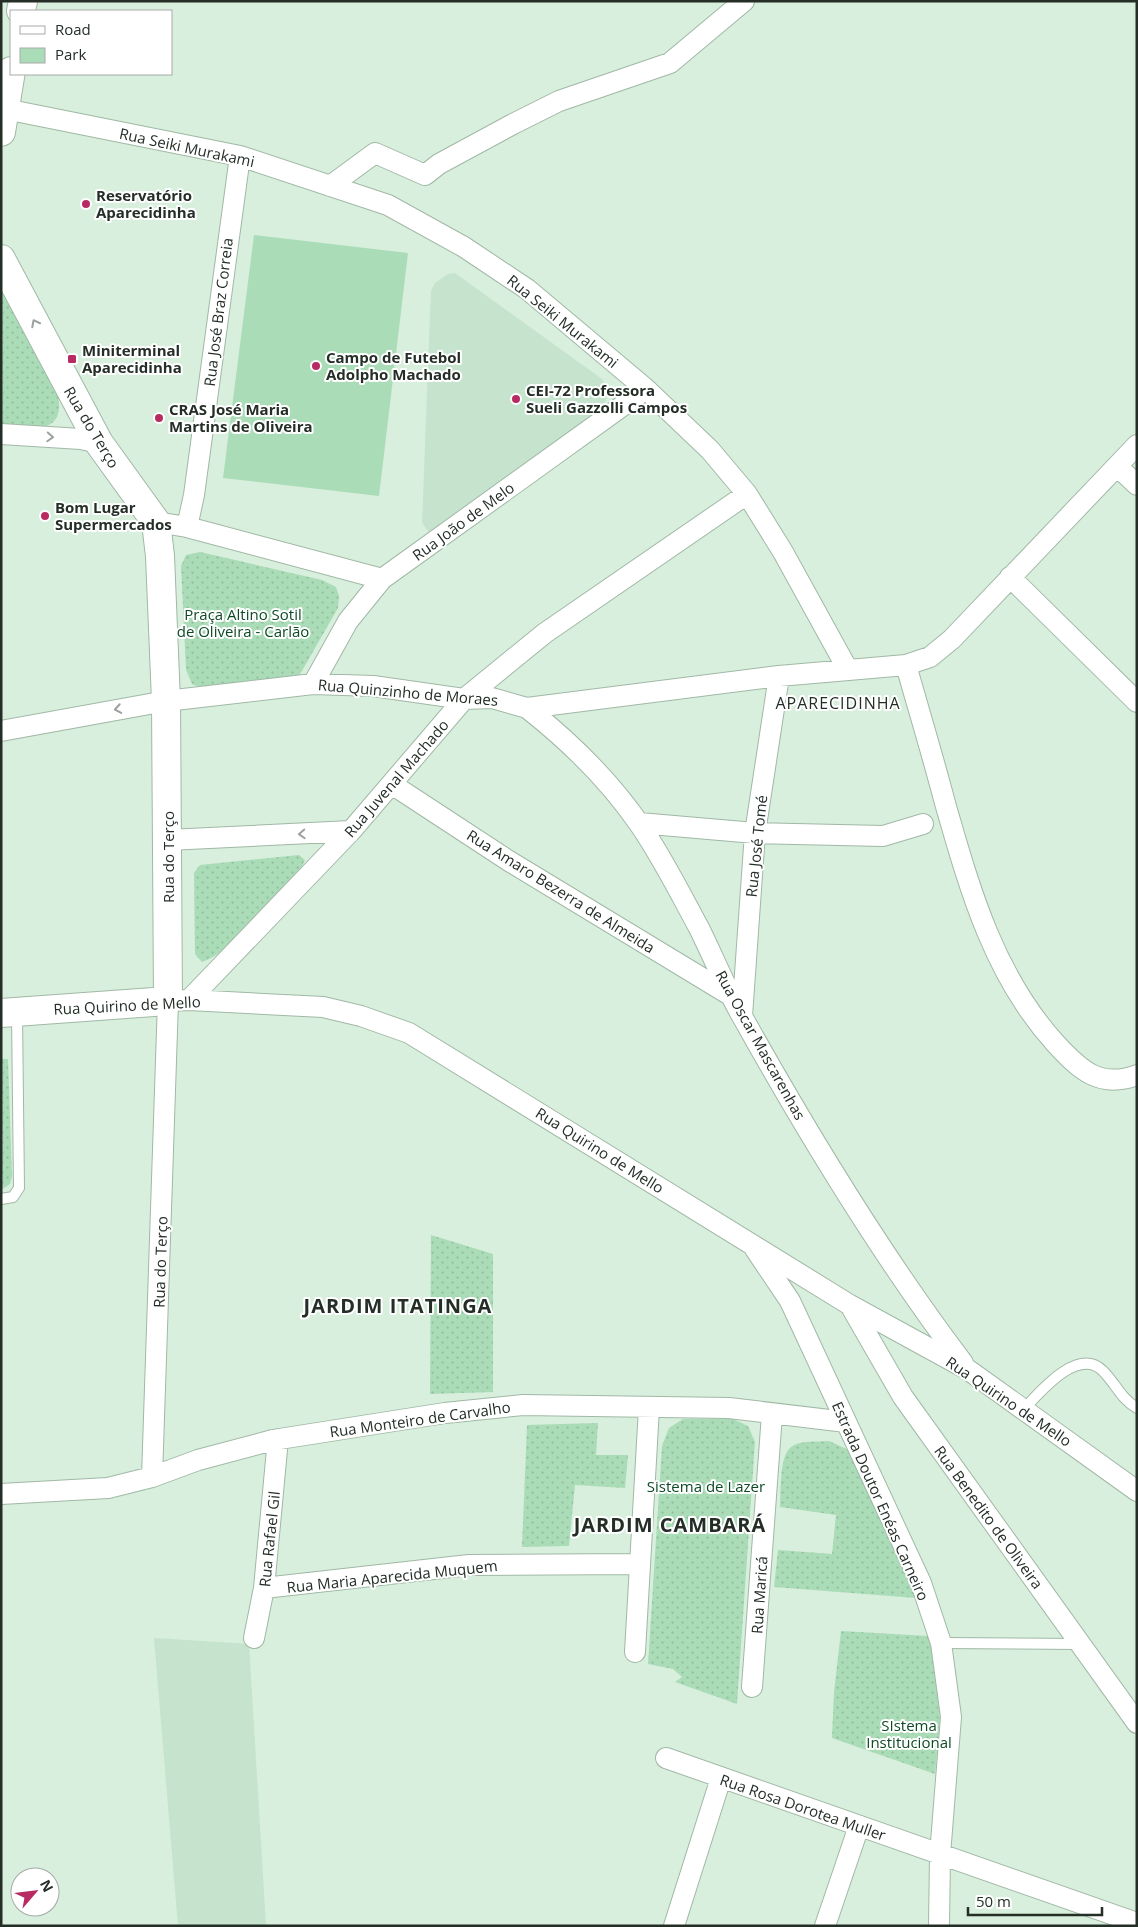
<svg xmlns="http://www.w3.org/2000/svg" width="1138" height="1927" font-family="'Open Sans',sans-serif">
  <defs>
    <pattern id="green-dots" width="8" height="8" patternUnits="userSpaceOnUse" patternTransform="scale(1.25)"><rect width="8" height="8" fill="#abdcb8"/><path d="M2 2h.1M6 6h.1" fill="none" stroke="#93bd9e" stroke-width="1.8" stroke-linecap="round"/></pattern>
  </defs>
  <rect width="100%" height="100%" fill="#d7efdc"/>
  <path fill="#c5e3cd" d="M455,273l147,106 6,13 -4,14 -175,126 -7,-9 9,-232 4,-8 13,-9z
    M154,1638l95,6 17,282h-88z"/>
  <path fill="url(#green-dots)" d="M1,290l57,106c8,41 -31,32 -57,31z
    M200,552l122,28 14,7 3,9 -1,12 -39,68 -95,13 -12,-5 -6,-14 -5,-104 5,-11z
    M299,855l6,5 -3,6c-23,26 -68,86 -100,96l-7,-8 -1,-81 6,-8z
    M1,1059h7l4,117 -2,8 -9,6z
    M431,1235l62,19v138l-63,2z
    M683,1419h50l15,7 7,16 -18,262 -62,-22 7,-5 -9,-8 -25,-5 14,-218 7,-18z
    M598,1423l-2,32h32l-3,33 -50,-3 -6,61 -47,1 5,-122z
    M829,1441l22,10 10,14 55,133 -142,-11 4,-37 54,4 4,-39 -56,-8c1,-14 -1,-51 11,-60 9,-7 27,-5 38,-6z
    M841,1631l87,5 4,14 8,69 -5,55 -103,-36 2,-46z"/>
  <path fill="#abdcb8" d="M254,235l154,18 -29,243 -156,-18z"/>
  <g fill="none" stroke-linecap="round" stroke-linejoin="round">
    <g stroke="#a1b8a6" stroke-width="12">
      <path id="lane" d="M1,1199l12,-2 6,-9 -2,-175
        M1024,1409c16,-17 54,-63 79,-38 13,13 18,28 34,37
        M941,1643l138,1"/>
    </g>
    <g stroke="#a1b8a6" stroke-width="22">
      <path id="street" d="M5,109l235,47 148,49 76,42 63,42 119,100 64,61 37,44 36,58 65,118
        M330,186l45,-33 50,22 14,-11 74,-40 46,-23 111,-38 74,-62
        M1,434l80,5 18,4
        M1117,466l20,19
        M156,522l31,5 195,52
        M187,527l7,-32 46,-339
        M1010,577l127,125
        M906,665c13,46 27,92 39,138 25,87 49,173 111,241 24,26 44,45 81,31
        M313,684l35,-63 34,-42 264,-190
        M527,708c42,33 82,72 113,117 22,32 40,68 59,103 15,30 27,61 44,90 66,118 138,237 220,345
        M1,731l165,-30 147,-17 60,2 91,13 28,-1 35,10 252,-32 127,-11 24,-8 22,-18 185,-194
        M393,785l116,76 221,134
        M639,823l116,10 128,3 40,-12
        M168,840l183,-9
        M189,1000l162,-169 113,-132 81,-66 202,-139
        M742,1016l13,-183 24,-157
        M755,1249l35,52 131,282 20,60 10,74 -11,138 -1,71
        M850,1305l53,92 234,326
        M152,1477l16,-476 21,-1 134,7 38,9 48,17 441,272 117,64 170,122
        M1,1494l107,-6 44,-11 46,-17 75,-20 172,-27 78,-8 206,3 117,14
        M264,1588l205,-23 171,-1
        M254,1638l10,-50 14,-149
        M635,1652l14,-244
        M752,1687l20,-273
        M666,1758l471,165
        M674,1926l47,-148
        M825,1926l34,-100"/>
    </g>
    <g stroke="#a1b8a6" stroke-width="30">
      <path id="secondary" d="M21,11l2,-10
        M1,132l10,-61
        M1,259l98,184 57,79 4,34 6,145 2,300 -167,12"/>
    </g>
    <use href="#lane" stroke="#fff" stroke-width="10"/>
    <use href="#street" stroke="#fff" stroke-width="20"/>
    <use href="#secondary" stroke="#fff" stroke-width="28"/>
  </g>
  <defs><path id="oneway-chevron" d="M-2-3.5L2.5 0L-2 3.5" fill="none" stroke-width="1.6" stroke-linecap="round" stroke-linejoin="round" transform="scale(1.25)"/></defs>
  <g stroke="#9ca19e">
    <use href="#oneway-chevron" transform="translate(35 323) rotate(-117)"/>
    <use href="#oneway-chevron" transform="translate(50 437) rotate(3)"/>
    <use href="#oneway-chevron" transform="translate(118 709) rotate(170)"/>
    <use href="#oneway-chevron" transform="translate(302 834) rotate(177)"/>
  </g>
  <g fill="#b72b62" stroke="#fff" stroke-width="2">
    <circle cx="86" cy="204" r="5"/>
    <rect x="67" y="354" width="10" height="10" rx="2.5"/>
    <circle cx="316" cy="366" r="5"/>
    <circle cx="516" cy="399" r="5"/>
    <circle cx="159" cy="418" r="5"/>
    <circle cx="45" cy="516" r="5"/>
  </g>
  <g text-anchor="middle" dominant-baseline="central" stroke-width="4" stroke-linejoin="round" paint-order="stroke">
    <g font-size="15" fill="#242e27" stroke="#fff">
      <text transform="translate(187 147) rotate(12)">Rua Seiki Murakami</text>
      <text transform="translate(218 312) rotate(-83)">Rua José Braz Correia</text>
      <text transform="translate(563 321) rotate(39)">Rua Seiki Murakami</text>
      <text transform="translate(92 427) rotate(59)">Rua do Terço</text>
      <text transform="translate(463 521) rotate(-36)">Rua João de Melo</text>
      <text transform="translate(408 692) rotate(5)">Rua Quinzinho de Moraes</text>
      <text transform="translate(396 778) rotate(-49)">Rua Juvenal Machado</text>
      <text transform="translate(756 846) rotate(-84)">Rua José Tomé</text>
      <text transform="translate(168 857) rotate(-90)">Rua do Terço</text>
      <text transform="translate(561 891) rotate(32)">Rua Amaro Bezerra de Almeida</text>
      <text transform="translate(127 1005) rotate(-3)">Rua Quirino de Mello</text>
      <text transform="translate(761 1045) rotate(61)">Rua Oscar Mascarenhas</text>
      <text transform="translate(600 1150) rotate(32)">Rua Quirino de Mello</text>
      <text transform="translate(160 1262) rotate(-88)">Rua do Terço</text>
      <text transform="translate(1009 1401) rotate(34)">Rua Quirino de Mello</text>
      <text transform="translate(420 1419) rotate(-8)">Rua Monteiro de Carvalho</text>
      <text transform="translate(881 1501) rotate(66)">Estrada Doutor Enéas Carneiro</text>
      <text transform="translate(989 1517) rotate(54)">Rua Benedito de Oliveira</text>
      <text transform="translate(269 1539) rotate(-84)">Rua Rafael Gil</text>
      <text transform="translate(392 1576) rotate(-6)">Rua Maria Aparecida Muquem</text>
      <text transform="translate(759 1595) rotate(-86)">Rua Maricá</text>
      <text transform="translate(803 1807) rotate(19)">Rua Rosa Dorotea Muller</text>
    </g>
    <g font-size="15" font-weight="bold" fill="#242e27" stroke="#fff" text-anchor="start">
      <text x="96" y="195">Reservatório<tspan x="96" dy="17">Aparecidinha</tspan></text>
      <text x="82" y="350">Miniterminal<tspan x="82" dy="17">Aparecidinha</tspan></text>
      <text x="326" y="357">Campo de Futebol<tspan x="326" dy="17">Adolpho Machado</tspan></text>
      <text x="526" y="390">CEI-72 Professora<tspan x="526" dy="17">Sueli Gazzolli Campos</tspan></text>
      <text x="169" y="409">CRAS José Maria<tspan x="169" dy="17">Martins de Oliveira</tspan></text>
      <text x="55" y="507">Bom Lugar<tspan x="55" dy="17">Supermercados</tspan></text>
    </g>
    <g font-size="15" fill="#0d4925" stroke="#fff">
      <text x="243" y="614">Praça Altino Sotil<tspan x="243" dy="17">de Oliveira - Carlão</tspan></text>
      <text x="706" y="1486">Sistema de Lazer</text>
      <text x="909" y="1725">SIstema<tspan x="909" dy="17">Institucional</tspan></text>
    </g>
    <g font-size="16" letter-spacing="1" fill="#242e27" stroke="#fff">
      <text x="838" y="703">APARECIDINHA</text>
    </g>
    <g font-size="20" font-weight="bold" letter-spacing="1" fill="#242e27" stroke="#fff">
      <text x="398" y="1305">JARDIM ITATINGA</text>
      <text x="670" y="1524">JARDIM CAMBARÁ</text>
    </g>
  </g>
  <rect width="1138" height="1927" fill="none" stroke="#242e27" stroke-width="5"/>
  <rect x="10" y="10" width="162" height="65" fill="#ffffff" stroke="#a7aba9"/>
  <rect x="20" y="26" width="25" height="8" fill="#ffffff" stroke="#a7aba9"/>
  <text x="55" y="35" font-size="15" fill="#242e27">Road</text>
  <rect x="20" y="48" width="25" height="15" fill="#abdcb8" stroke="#a7aba9"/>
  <text x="55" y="60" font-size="15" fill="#242e27">Park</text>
  <g transform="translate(35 1892) rotate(62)"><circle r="24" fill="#ffffff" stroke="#a7aba9"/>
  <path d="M0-4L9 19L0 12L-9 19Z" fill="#b72b62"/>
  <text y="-8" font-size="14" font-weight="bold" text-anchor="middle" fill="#242e27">N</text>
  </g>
  <path d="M968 1907v8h134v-8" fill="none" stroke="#242e27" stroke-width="2.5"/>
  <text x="976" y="1907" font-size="15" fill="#242e27" stroke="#ffffff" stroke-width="4" paint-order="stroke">50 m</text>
</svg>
